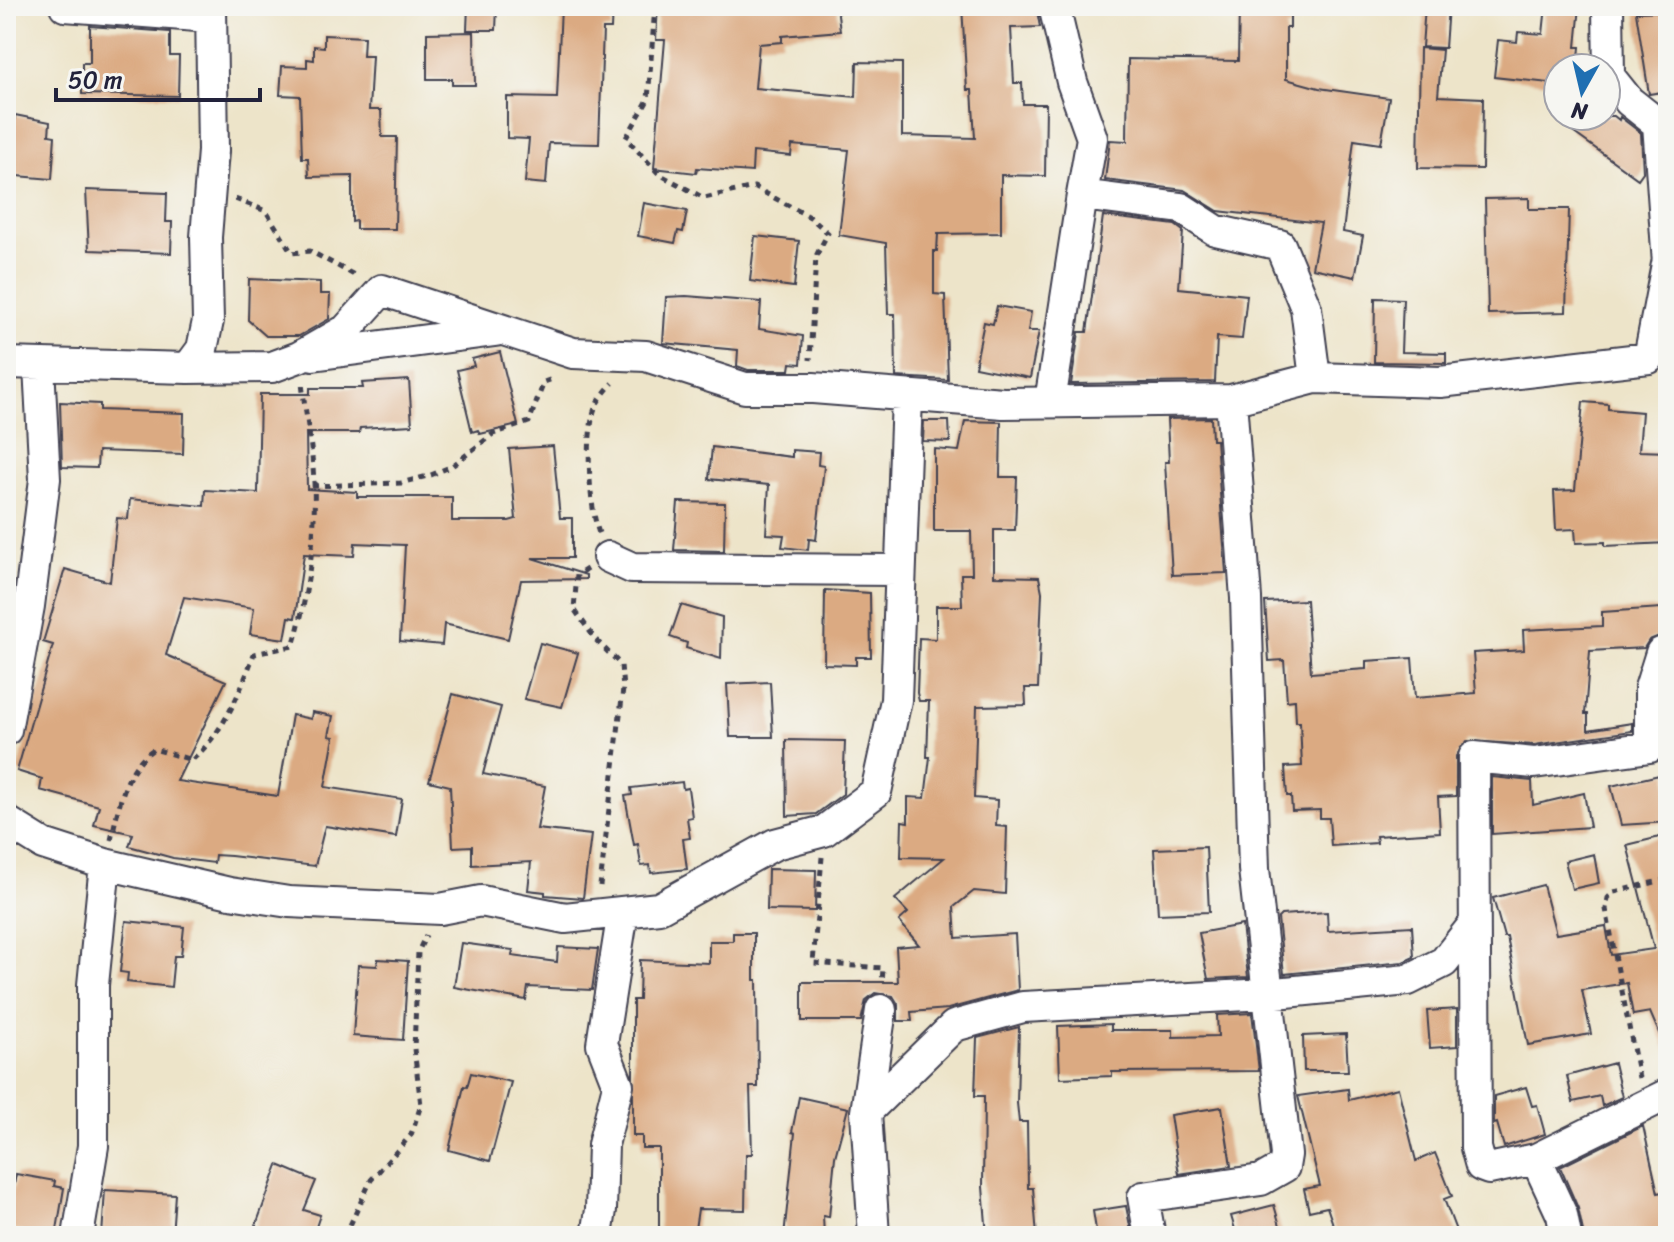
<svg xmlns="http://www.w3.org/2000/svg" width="1674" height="1242" font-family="Sriracha,sans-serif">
  <rect width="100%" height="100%" fill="#f6f6f2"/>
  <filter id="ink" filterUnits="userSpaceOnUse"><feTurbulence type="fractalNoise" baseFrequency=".0125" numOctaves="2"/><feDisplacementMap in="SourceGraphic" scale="16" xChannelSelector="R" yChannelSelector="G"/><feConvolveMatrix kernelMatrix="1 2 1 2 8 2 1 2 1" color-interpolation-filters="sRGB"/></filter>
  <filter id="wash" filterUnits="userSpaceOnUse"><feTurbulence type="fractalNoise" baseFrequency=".006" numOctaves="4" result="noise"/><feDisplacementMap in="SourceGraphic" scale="32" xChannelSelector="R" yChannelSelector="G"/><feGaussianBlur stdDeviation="1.8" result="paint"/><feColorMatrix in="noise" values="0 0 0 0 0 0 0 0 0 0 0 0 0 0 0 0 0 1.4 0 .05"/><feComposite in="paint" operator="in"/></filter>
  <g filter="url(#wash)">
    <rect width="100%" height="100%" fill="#ede4c9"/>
    <g id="blocks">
      <path fill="#dbaa82" d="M468,6h29l-1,24h-29z
        M561,6h51l-1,23h-8l-4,115 -50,-1 -3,41 -21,-2 4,-43 -22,-1v-41l50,1z
        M658,6h179l3,25 -58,5v6l-23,2 -4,44 101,9 1,-35 45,1v73l73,2 -3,-48h-5l-5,-84h74l4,21 -29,1 3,55h8l1,21h23l-1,72 -44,-1v58l-63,1 -1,17h-3v43l11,1 3,85 -52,-3 -1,-63h-7l-2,-71 -47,-8 10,-85 -57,-5 -1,11 -38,-4 -1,20 -55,-4 -1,5 -42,-5 11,-128h-9z
        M1239,6h51v22h-4v51l33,9 70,10 -8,46 -27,-4 -11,92 20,4 -8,41 -43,-9 9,-45 -103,-12 -34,-21 -79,-10 5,-40 17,1 1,-82 110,2z
        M1425,6h23l-3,42 -23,-1z
        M1546,6h34l-4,41h4l-2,21h-20v16l-64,-7 4,-37 19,2 1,-10 25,2z
        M1668,11v80l-19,3 -13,-82z
        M90,26l80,6v24h9l-1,40 -96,-2v-31h8z
        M474,32l1,53h-23v-6h-25v-46z
        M324,35l40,2 -1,19h9l-3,54h12l1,27h15l-2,92h-39v-8l-4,1v-46l-43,1 -1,-19h-6l-2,-62 -20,-1 2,-29 25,1v-8l7,1v-14l10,1z
        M1420,48l22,2 -4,46 45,2 -1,71 -64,-1z
        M15,115l35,7 -1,13 6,1 -3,43 -46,-4v-53l8,1z
        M1581,116h33l5,4 1,-3 21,16 2,39 -5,7 -68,-49z
        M86,190l81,3 -1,29h6l-1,31 -82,-3z
        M1529,198v11h40l-3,103 -78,2 -3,-115z
        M644,203l43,8 -4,21 -5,-1 -3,12 -37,-7z
        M1103,216l72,9 8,6 -4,57 68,7 -5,44 -25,-2 -2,45 -144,2 8,-52h8z
        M755,236l44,5 -5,46 -44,-6z
        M249,279l71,3v12h10l-1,25 -30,17h-33l-18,-16z
        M686,296l75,6 -2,27 44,7 -2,28 -10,-1 -1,7h-42l-11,-4 1,-16 -75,-7 3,-46z
        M1375,298l28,1 -2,53 45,1v10l-72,-1z
        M997,306l34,6 -3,19h11l-9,47 -55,-11 9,-45 9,2z
        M500,352l18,73 -38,9 -2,-4 -6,2 -15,-62 17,-4 -2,-7z
        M409,380l3,45 -52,3 -1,5h-53l1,56 50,3v5h95v24h57l7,-2 -7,-70 44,-3 7,72h12v40h-40l54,17v4l-65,1 -13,59 -64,-15 -2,21 -42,-4 5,-96 -50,-2 -1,13 -50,-2 -9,64 -6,-1 -4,22 -35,-5 4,-26 -70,-11 -18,58 60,26 -49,100 101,15 14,-81 19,4 1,-7 21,4 -4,20 5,1 -9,50 77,12 -6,38 -71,-11 -10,40 -84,-10 -16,-1 -1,8 -41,-5 -44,-12 4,-12 -39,-9 5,-19 -59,-16 2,-11 -25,-8 36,-126 -10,-3 22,-73 45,13 7,-64 11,1 2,-20 74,7 1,-16 53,3 2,-99h50v-6h53l-1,-5z
        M60,402l40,2v6l84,3 -1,41 -85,-3 -1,17 -35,-1z
        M1583,402l25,2v5l34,3 -3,39 29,1v91l-63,3v-4l-29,1 -1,-14 -19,1 -2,-39 21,-1z
        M1211,418l1,22h4l10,133 -54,2 -7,-113h4l-2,-43z
        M924,421h25l1,21 -27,-1z
        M965,421l36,1 -1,55h17l-2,53h-21v46l45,1 3,15 -4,96h-13l1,17 -49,1 -3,92 23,2 -1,26 11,1 -2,67 -31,-3 -20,16 2,31 59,-4 3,56 -70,19 -37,3 1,9h-14v-17l-5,-8 -18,-3 -9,7 -5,21h-59v-39h96l-2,-35 23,-2 -20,-24 9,-8 -13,-14 49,-41 -43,-1 1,-36 6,1v-25l17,1 5,-41h-3l2,-56h-10l-2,-8 2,-55 17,1v-33h26l-1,-32h11l-1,-43h-37v-82l25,2z
        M712,447l80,10v-7l27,2 -1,13 6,1 -8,74 -7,-1 -1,11 -26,-3 2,-12 -18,-1 3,-49 -60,-6z
        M678,502l47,1 -1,48 -50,-1z
        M825,590l45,3 1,64h-15v8l-32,-1z
        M1306,600l5,73 55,-4v-8l46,-3 3,40 61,-5 -3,-40 51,-3 -1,-20 79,-4v-14l59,-4 1,27 -13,5 -5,8 -54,3 -5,63h3v16l44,-7v8l-98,14 -67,-4 -11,15v40l-18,1 2,35 -64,4 1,7 -46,3 -2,-28h-9v-8l-28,1 -1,-15h-4l-2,-29 17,-1 -2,-44h-4l-1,-22 -8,1 -3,-41 -15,1 -4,-59z
        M681,605l41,12 -1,42 -35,-11 1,-5 -17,-6z
        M540,643l38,10 -16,54 -38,-8z
        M770,682l3,55h-43l-3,-53z
        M453,694l48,13 -18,67 62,12 -8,43 54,6 -8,63 -38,-3v-3l-17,-2 3,-28 -59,3v-19l-19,1 -3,-61 -21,-5z
        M786,740l59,1 -2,53 -27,20 -29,2z
        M1668,773v49l-47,3 -10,-39z
        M1492,777l40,4 1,24 51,-12 6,34 -98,7z
        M682,782l1,7 5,-1 4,29 -5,1 3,20 -7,1 4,30 -36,4 -1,-8 -9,1 -3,-22 -4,1 -9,-49 7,-1 -1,-7z
        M1668,835v219l-18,-42 -17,3 -6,-32 -45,7 9,44 -63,11 -21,-108h-3l-11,-39 50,-13 13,49 50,-8 5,29 43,-6 -27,-104z
        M1206,847l3,65 -51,2 -4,-65z
        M1594,854l5,29 -27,6 -7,-28z
        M768,869l48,1 -1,41 -48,-1z
        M1327,912l1,19 84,-5 2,31 -11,5 -119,12 -6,-56 3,-3z
        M126,921l58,6 -3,29h-7l-3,31 -44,-5 1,-9 -8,-1z
        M1242,925l6,52 -40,2 -9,-46z
        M733,933h21v47h3l1,107h-8l2,67h-6l-1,56 -47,-1 -4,27h-35v-88h-17v-12h-9v-136h6l1,-40 69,3v-22h24z
        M461,943l52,7 -1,6 45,6 1,-15 40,2 -6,41 -64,-3 -2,13 -72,-13z
        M378,959l30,2 -5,79 -50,-4 5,-71 19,1z
        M1457,1009v37l-27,2 -3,-37z
        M1252,1013l7,58 -147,1v4l-52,2 -2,-52 53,-2v6h62v7l45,-1 -1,-21z
        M1019,1027l-2,76 2,19h8l1,66h5l4,48h-50l-4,-49 1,-91h-9l2,-58z
        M1346,1034l2,37h-44l-1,-35z
        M1614,1063l8,34 -20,9 -2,-10 -27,6 -6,-26z
        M471,1073l40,9 -21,79 -41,-11 15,-64 3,1z
        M1526,1087l6,19 5,-1 8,29 -41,13 -7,-24 -3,1v-28z
        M1398,1088l18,73 19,-8 17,43 -8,3 14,37h-121l-10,-29 -18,4 -5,-22 16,-3 -22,-90 50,-7 1,11z
        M799,1097l49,11 -13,49 -6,60 -6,-1 1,20h-40l11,-103 -3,-1z
        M1222,1107l9,59 -52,8 -9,-59z
        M1643,1126l15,67 10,-2v45h-84l-6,-28 -18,-41z
        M278,1165l38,16 -12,29 16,5 -7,21h-61z
        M16,1174l39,7 -1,5 10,2 -8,48h-34l1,-5 -17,-2z
        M105,1190l70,4 -3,42h-70z
        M1274,1205l9,31h-46l-6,-20z
        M1126,1206l6,30h-35l-4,-25z"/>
    </g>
  </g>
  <g filter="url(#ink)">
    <use href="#blocks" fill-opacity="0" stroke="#403f50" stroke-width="2"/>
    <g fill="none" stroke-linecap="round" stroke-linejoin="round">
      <g stroke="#403f50" stroke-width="34">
        <path id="minor" d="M65,6l145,11
          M1054,6l18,76 20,56 -10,57 99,13 34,22 65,15 26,63 9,70
          M1608,6l1,70 20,25 29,23 10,140
          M313,355l182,-24
          M6,363l182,5 84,-1 27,-10 47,-27 36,-40 191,63 73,3 99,32h68l190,15 228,-3 84,-22 125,4 209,-24 18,-94
          M188,368l14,-19 6,-28 -2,-84 7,-86 -2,-145
          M1050,402l32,-207
          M608,557l24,11 266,2
          M6,730l23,-124 16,-127 -6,-113
          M6,821l37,23 62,20 125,29 59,9 151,7 41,-8 84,17 94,-10 116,-64 49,-13 52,-39 20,-92 11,-303
          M866,1112l88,-86 69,-19 243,-13 142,-14 36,-18 30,-38
          M1536,1159l-47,10 -8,-3 -5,-18 -2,-391 60,6 116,-16v-59l11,-35 7,1
          M78,1236l15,-90v-161l12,-121
          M597,1236l4,-26 2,-65 15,-60 -16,-41 21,-132
          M874,1236l-8,-124 15,-102
          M1150,1236l-7,-39 118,-17 23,-13 2,-12 -32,-286 -8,-271 -15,-198
          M1566,1236l-4,-21 -26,-56 132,-65"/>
      </g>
      <path stroke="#403f50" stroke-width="5" stroke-dasharray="6 6" stroke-linecap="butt" d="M655,6l-7,94 -22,38 33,36 45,24 50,-11 56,30 18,16 -12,23 -6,104
        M235,199l31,12 26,42 18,-2 46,25
        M312,486l89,-3 30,-8 21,-9 41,-32 36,-12 15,-40 11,-4
        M599,533c-10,-26 -14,-98 -4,-125 3,-8 12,-19 18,-25
        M587,569l-10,6 -3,34 22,31 25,25 2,24 -23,197
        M111,840c8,-33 13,-72 43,-91l38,11c32,-28 48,-67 62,-106l39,-8c16,-51 25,-125 20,-178 -2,-28 -8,-57 -11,-85
        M822,857l-9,106 70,5 -1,15
        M1639,1078l-33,-169 2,-11 6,-6 54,-13
        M345,1236l26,-56 40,-45 10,-30 -7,-56 4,-97 8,-17"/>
      <use href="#minor" stroke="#fff" stroke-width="30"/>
    </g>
  </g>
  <rect width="1674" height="1242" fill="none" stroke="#f6f6f2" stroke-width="32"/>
  <g transform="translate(1582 92) rotate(188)"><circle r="38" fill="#f6f6f2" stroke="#a1a1a9" stroke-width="2"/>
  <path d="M0-6L14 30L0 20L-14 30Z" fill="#1f6fb2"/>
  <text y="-12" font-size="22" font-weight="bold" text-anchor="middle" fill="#22223b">N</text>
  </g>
  <path d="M56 88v12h204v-12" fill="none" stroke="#22223b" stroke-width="4"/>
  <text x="68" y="88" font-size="24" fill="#22223b" stroke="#f6f6f2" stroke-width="6" paint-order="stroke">50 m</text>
</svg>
